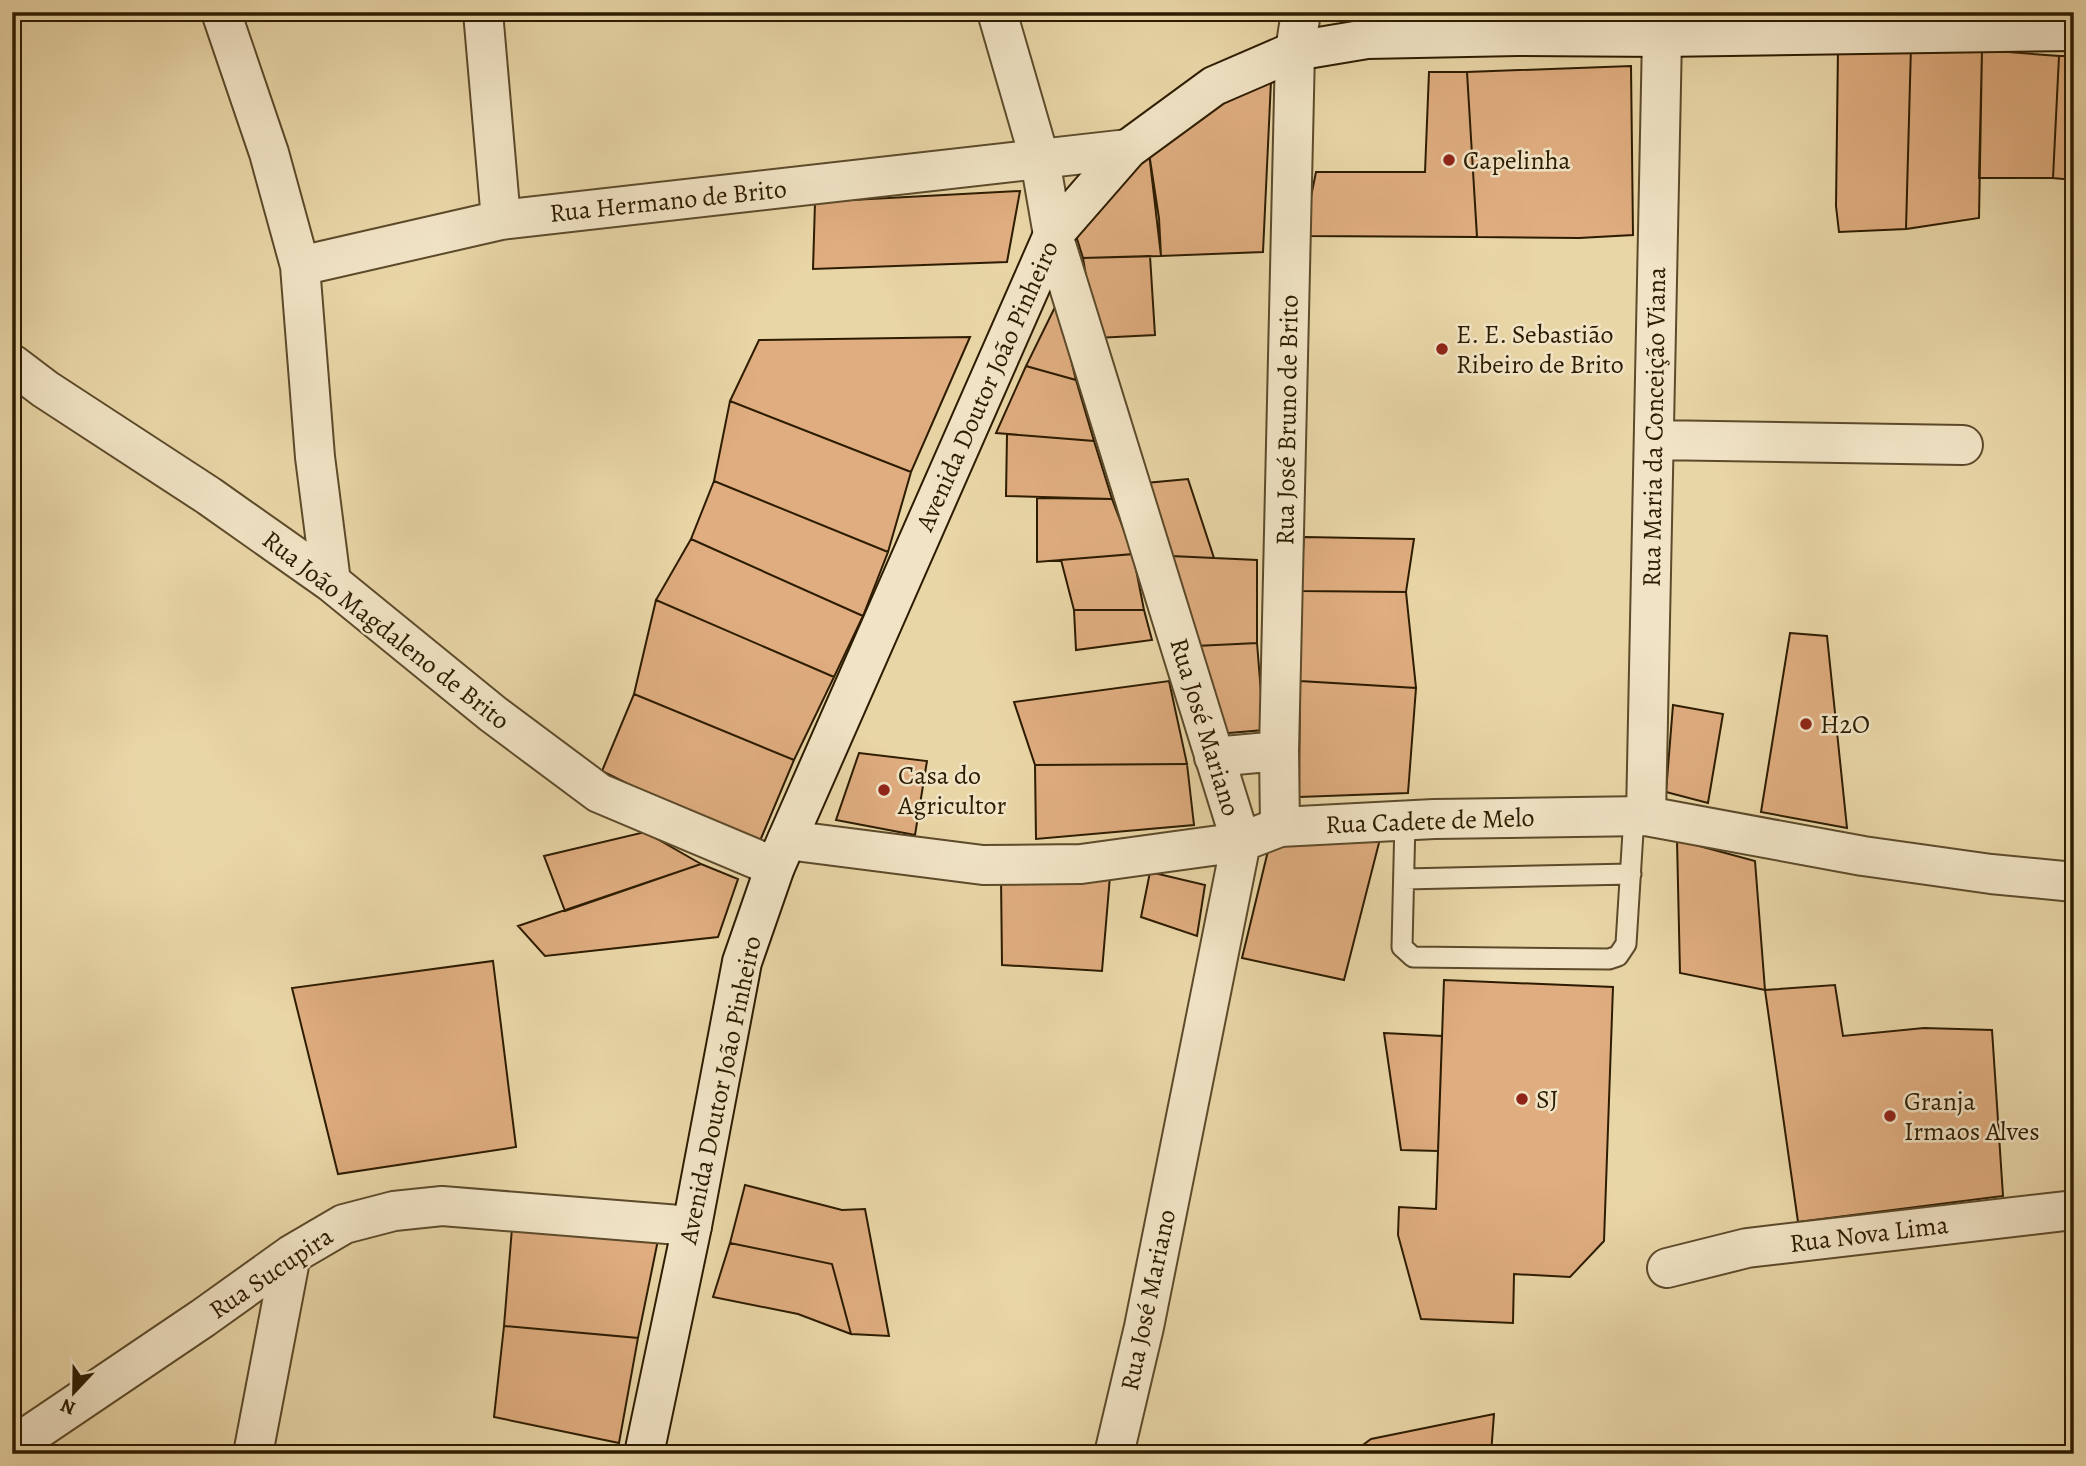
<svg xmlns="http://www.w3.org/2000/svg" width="2086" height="1466" font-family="Alegreya,serif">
  <rect width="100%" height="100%" fill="#e9d6a7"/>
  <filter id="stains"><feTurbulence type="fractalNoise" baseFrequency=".00286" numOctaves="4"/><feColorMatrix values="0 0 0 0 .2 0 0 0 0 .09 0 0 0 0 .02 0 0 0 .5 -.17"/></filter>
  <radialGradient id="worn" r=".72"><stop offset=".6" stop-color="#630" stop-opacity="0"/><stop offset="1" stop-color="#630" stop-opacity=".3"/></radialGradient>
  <path fill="#dfad7f" stroke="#2d1c01" stroke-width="2" d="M1911,46l-5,183 -67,3 -3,-26 2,-159z
    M1911,46l71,4 -3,168 -73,11z
    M1982,50l77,6 -6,122h-74z
    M2059,56h15v124l-21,-2z
    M1631,66l2,169 -54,3 -102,-1 -10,-165z
    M1429,72h38l10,165 -174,-1 13,-64h109z
    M1271,81l-8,171 -102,4 -2,-38 -10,-65 39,-33z
    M1149,153l12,103 -78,2 -10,-32z
    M1020,191l-13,71 -194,7 2,-67z
    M1150,256l5,79 -59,3 -13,-80z
    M1057,303l19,77 -50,-14z
    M970,337l-59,135 -181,-71 29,-61z
    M1026,366l50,14 18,61 -98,-8z
    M730,401l181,71 -23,80 -174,-71z
    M1007,434l87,7 18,58 -106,-3z
    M1188,479l26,79 -43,-2 -25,-73z
    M714,481l174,71 -25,64 -172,-77z
    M1037,498l75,1 21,55 -96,8z
    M1304,537l110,2 -8,53 -106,-1z
    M691,539l172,77 -29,61 -178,-77z
    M1133,554l11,56h-70l-13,-50z
    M1171,556l86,4v83l-61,3z
    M1300,591l106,1 10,96 -116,-7z
    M656,600l178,77 -40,83 -160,-66z
    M1074,610h70l8,30 -76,10z
    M1790,633l37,3 20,192 -86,-16z
    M1257,643l7,87 -47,4 -21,-88z
    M1169,681l18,83 -152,1 -21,-63z
    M1300,681l116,7 -8,105 -109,4z
    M634,694l160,66 -37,88 -155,-77z
    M1673,705l50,9 -15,89 -42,-11z
    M859,753l68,8 -12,74 -79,-15z
    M1187,764l7,61 -158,14 -1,-74z
    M645,832l56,32 -136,47 -21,-55z
    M1279,832l102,3 -37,145 -102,-22 26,-107z
    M1677,840l78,21 10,129 -85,-17z
    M701,864l37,15 -20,58 -173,19 -27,-30z
    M1150,872l55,13 -8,51 -56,-19z
    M1110,876l-8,95 -100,-6 -1,-88z
    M493,961l23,186 -178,27 -46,-186z
    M1444,980l169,7 -9,254 -34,36 -56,-3 -1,49 -92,-4 -23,-84 1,-28 37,2z
    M1835,985l8,51 81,-8 68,2 11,166 -205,26 -33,-232z
    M1384,1033l58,3 -4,115 -37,-1z
    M745,1185l97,25 23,-1 24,127 -38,-2 -19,-70 -102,-21z
    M512,1228l147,7 -21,103 -134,-12z
    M730,1243l102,21 19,70 -53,-20 -85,-17z
    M504,1326l134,12 -19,105 -125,-26z
    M1494,1414l-3,40h-140l20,-15z"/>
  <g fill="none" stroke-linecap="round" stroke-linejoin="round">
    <g stroke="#5c4a2a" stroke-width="23">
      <path id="service" d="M1405,820l-3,127 11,10 196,2 9,-3 8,-12 8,-128
        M1404,879l227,-5"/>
    </g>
    <g stroke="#5c4a2a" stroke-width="42">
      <path id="minor" d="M221,12l48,141 31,113 15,191 16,125
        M483,12l18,208
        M300,266l201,-46 627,-71
        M12,364l33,25 164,107 122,86 162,132 106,79 176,74
        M1654,440l309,5
        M1214,757l65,-6
        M1646,816l16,-779
        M1280,827l-1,-76 16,-700 6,-39
        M1667,1268l80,-20 327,-38
        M12,1447l191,-129 88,-63 53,-31 50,-13 48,-5 250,20
        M253,1454l38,-199"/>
    </g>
    <g stroke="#5c4a2a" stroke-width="42">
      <path id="tertiary" d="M997,12l43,148 13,75 188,607 -97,485 -30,127
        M787,840l196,25 98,-1 160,-22 39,-15 154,-8 212,-3 217,40 128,18 83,8"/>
    </g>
    <g stroke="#2d1c01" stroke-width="42">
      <path id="secondary" d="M644,1454l48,-228 50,-264 33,-95 278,-632 75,-86 86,-63 81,-35 72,-12 151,-3 144,1 412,-6"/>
    </g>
    <use href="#service" stroke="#f1e4c6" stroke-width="19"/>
    <use href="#minor" stroke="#f1e4c6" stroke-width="38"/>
    <use href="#tertiary" stroke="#f1e4c6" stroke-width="38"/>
    <use href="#secondary" stroke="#f1e4c6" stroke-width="38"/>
  </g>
  <g fill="#8f2418" stroke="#f1e4c6" stroke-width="2.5">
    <circle cx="1449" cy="160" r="7"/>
    <circle cx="1442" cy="349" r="7"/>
    <circle cx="1806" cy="724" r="7"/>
    <circle cx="884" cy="790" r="7"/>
    <circle cx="1522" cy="1099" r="7"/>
    <circle cx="1890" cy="1116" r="7"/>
  </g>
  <g text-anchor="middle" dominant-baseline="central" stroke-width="5" stroke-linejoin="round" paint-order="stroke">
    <g font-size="26" fill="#2d1c01" stroke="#f1e4c6" text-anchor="start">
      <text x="1463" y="160">Capelinha</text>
      <text x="1456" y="334">E. E. Sebastião<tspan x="1456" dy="30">Ribeiro de Brito</tspan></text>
      <text x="1820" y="724">H2O</text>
      <text x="898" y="775">Casa do<tspan x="898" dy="30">Agricultor</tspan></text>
      <text x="1536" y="1099">SJ</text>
      <text x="1904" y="1101">Granja<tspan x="1904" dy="30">Irmaos Alves</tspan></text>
    </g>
    <g font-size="26" fill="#2d1c01" stroke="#f1e4c6">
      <text transform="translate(668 201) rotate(-6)">Rua Hermano de Brito</text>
      <text transform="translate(987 386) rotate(-66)">Avenida Doutor João Pinheiro</text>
      <text transform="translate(1287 420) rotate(-89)">Rua José Bruno de Brito</text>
      <text transform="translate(1654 427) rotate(-89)">Rua Maria da Conceição Viana</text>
      <text transform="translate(386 630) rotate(38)">Rua João Magdaleno de Brito</text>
      <text transform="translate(1205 727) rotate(73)">Rua José Mariano</text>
      <text transform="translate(1430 821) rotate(-2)">Rua Cadete de Melo</text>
      <text transform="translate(720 1090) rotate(-78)">Avenida Doutor João Pinheiro</text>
      <text transform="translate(1869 1234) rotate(-7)">Rua Nova Lima</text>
      <text transform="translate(271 1273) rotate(-34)">Rua Sucupira</text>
      <text transform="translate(1148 1300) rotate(-78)">Rua José Mariano</text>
    </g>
  </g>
  <rect width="2086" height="1466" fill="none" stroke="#e9d6a7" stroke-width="42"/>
  <rect x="14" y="14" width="2058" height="1438" fill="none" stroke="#2d1c01" stroke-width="3.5"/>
  <rect x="21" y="21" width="2044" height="1424" fill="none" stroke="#2d1c01" stroke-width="2"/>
  <g transform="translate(74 1392) rotate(202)" stroke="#f1e4c6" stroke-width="5" paint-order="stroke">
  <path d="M0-5L12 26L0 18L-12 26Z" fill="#2d1c01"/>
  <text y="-10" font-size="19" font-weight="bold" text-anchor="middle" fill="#2d1c01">N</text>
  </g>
  <rect width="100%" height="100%" filter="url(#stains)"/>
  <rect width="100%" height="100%" fill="url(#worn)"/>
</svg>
